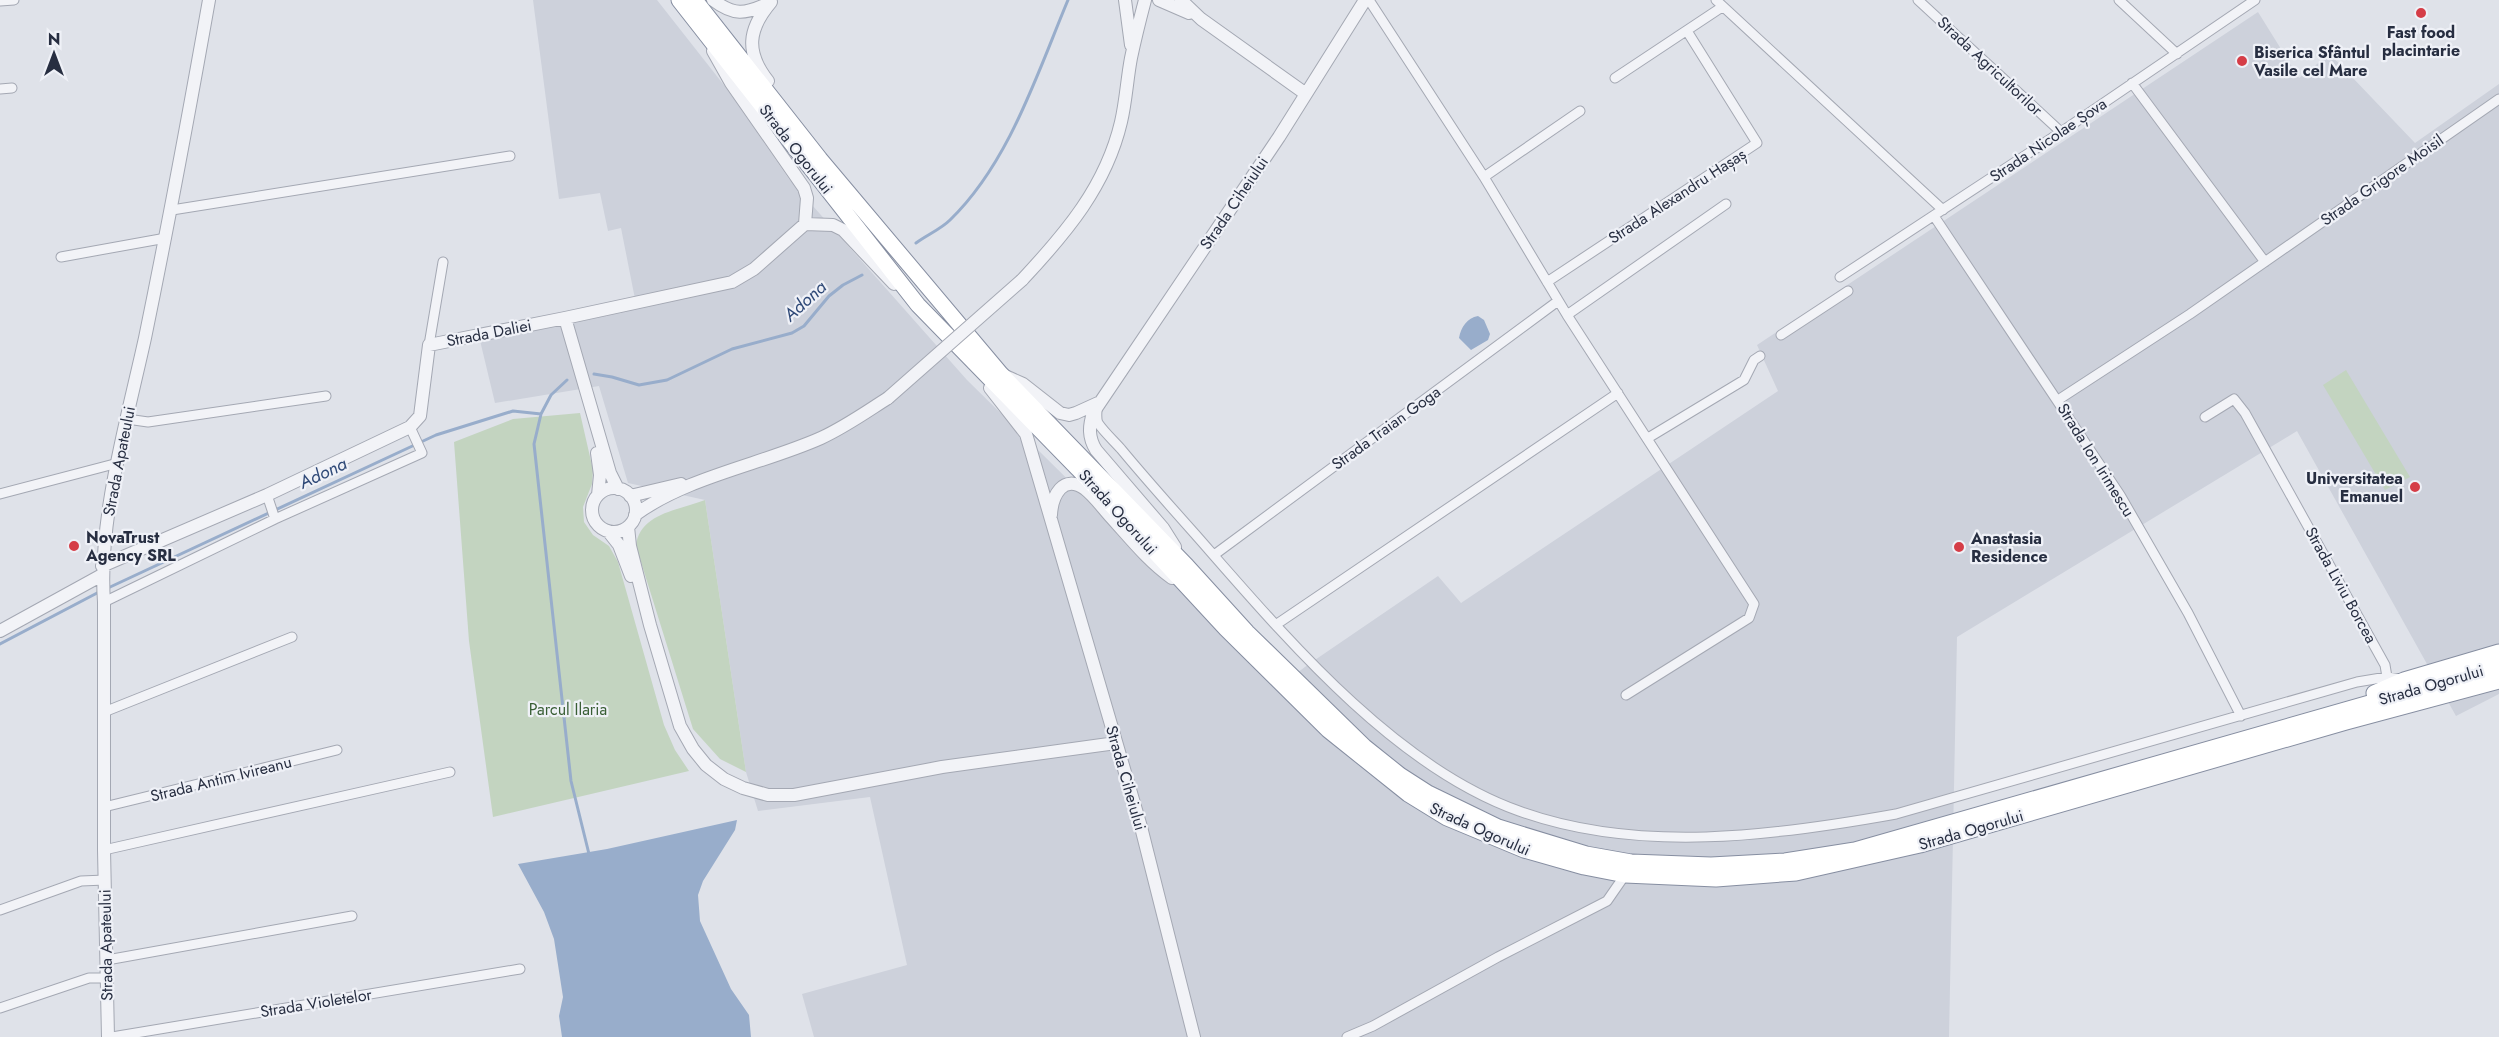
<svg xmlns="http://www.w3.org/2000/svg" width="2499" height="1037" font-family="Jost,sans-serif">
  <rect width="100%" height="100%" fill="#dfe2e9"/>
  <path fill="#cdd1db" d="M533,0h124l70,89 62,90 178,201 311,307 31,-23 129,-88 23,27 317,-212 -21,-46 501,-333 41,66 31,-24 85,89 84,-59v610l-43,22 -159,-285 -340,206 -8,400h-1135l-12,-43 105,-29 -37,-168 -112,14 -12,-39 -41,-272 -77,-17 -29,-97 -104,17 -18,-75 158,-29 -14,-71 -13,3 -8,-38 -41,6z"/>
  <path fill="#c3d4c0" d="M2346,370l64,107 -25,13 -62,-105z
    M580,413l13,57 -1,14 -9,23 1,15 9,13 16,11 9,16 46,163 11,25 14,21 -196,46 -24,-176 -15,-199 59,-23z
    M705,500l41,272 -26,-13 -27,-30 -57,-183c3,-33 44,-36 69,-46z"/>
  <path fill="#98adcb" d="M1478,316l6,4 6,14 -2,6 -17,10 -12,-12c2,-11 8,-20 19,-22z
    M737,820l-2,10 -32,51 -5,14 2,26 31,68 18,26 2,22h-189l-3,-21 4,-19 -9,-58 -10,-27 -26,-48 89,-15z"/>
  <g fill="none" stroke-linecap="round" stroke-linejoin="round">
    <path stroke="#98adcb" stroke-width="3" d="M916,243c11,-8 25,-14 34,-23 59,-57 87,-146 118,-220
      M594,374l18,3 27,8 28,-5 65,-31 60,-16 12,-7 25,-30 14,-11 19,-10
      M541,414l-7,30 37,337 18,73
      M108,588l328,-153 77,-24 28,3 10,-19 16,-15
      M0,644l99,-52"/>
    <g stroke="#a4a8b3" stroke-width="11">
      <path id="minor" d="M1369,0l115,177 83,138 187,289 -5,14 -123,77
        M1716,0l227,210
        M1918,0l143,132
        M2119,0l58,54
        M0,1l14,-1
        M1615,78l107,-71
        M2132,83l133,179
        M0,89l12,-1
        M1484,177l96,-66
        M172,210l338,-54
        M1934,216l186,279 68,118 53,103
        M61,257l105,-19
        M1840,277l221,-145 194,-132
        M1547,282l210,-139 -70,-112
        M1567,315l159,-111
        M1781,335l67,-44
        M429,345l14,-83
        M2058,400l132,-86 309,-215
        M1097,409c0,4 -1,10 1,14 6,9 16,18 23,26 24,29 49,57 74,85 87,99 197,232 324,277 119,43 255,25 377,3l461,-132 30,-5 14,2
        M2205,417l29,-18 11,14 140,252 2,12
        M127,419l21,3 178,-26
        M1648,438l96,-58 10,-20 6,-4
        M0,494l118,-31
        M267,495l8,24
        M1214,555l344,-254
        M104,602l171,-83 147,-66 -12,-26
        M1277,624l341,-231
        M104,712l188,-75
        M104,807l233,-57
        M104,850l346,-78
        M0,910l81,-29 24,-1
        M107,960l245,-44
        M0,1008l89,-30h19
        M112,1037l408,-68
        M1347,1037l26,-11 125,-69 109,-56 18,-26"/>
    </g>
    <g stroke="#a4a8b3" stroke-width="14">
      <path id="tertiary" d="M713,0c21,16 32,14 54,4
        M1125,0l6,45
        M1159,0l30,13
        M1181,0l20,19 105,75
        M713,51l18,32 73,105 3,10 -2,26
        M768,81c-23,-29 -20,-52 3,-79
        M1022,280c44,-47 84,-94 99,-158 5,-21 6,-43 10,-64 4,-19 9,-39 14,-58
        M565,318l45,155 8,16
        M1003,375l20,9 37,29 9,2 7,-2 22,-10
        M990,388l36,46 115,393 53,210
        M597,453l3,22 -2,20
        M592 510a22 22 0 1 1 44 0a22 22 0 1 1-44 0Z
        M630,496l51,-12
        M635,515c51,-38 128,-51 186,-77 24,-11 45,-26 67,-40
        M1051,515c1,-19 12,-42 34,-26 9,7 17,18 25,27 20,22 38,45 62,62
        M628,527l2,19 20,79 30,101 13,23 13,16 18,14 19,9 25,7h26l148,-28 174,-24
        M608,531l11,14 12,31
        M1175,547l-12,-19 -67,-78c-8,-13 -7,-24 -3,-37l186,-276 86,-137
        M102,566l165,-71 143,-68 10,-11 9,-71 136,-27 167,-36 22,-13 51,-45 28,1 10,5 51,54
        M0,631l102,-56
        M108,1037l-4,-187v-248c-6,-83 23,-182 41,-264 23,-112 44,-225 64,-338"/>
    </g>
    <g stroke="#868ea1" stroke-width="17">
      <path id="trunk" d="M679,0l239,305 160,164 148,160 102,101 80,64 39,24 77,32 60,17 41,8 91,4 80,-6 124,-28 426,-123 153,-41
        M695,0l125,159 181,215 186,192 60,66 118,115 35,28 28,18 70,34 88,27 45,8 80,3 74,-4 70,-11 644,-184
        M2374,693l30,-13 95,-28"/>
    </g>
    <use href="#minor" stroke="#f2f3f7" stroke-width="9"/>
    <use href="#tertiary" stroke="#f2f3f7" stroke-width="12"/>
    <use href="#trunk" stroke="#fff" stroke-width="15"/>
    <g stroke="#a4a8b3" stroke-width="14" stroke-linecap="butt">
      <path id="tertiary-bridge" d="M888,398l134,-118"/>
    </g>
    <use href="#tertiary-bridge" stroke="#f2f3f7" stroke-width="12"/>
  </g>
  <g fill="#d53d47" stroke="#eff1f7" stroke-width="2">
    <circle cx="2421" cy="13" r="6"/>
    <circle cx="2242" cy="61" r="6"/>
    <circle cx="2415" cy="487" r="6"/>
    <circle cx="74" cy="546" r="6"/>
    <circle cx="1959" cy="547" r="6"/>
  </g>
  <g text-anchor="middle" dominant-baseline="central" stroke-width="4.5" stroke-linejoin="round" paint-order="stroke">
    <g font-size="16" font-weight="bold" fill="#272e41" stroke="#eff1f7" text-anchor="start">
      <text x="2421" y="32" text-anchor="middle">Fast food<tspan x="2421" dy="18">placintarie</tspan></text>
      <text x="2254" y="52">Biserica Sfântul<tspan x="2254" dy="18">Vasile cel Mare</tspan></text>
      <text x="2403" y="478" text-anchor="end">Universitatea<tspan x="2403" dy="18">Emanuel</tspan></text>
      <text x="86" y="537">NovaTrust<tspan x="86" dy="18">Agency SRL</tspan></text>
      <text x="1971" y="538">Anastasia<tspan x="1971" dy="18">Residence</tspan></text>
    </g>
    <g font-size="16" fill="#272e41" stroke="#eff1f7">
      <text transform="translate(1990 66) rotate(43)">Strada Agricultorilor</text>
      <text transform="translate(2048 140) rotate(-34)">Strada Nicolae Șova</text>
      <text transform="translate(796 149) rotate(52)">Strada Ogorului</text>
      <text transform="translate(2382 180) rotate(-35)">Strada Grigore Moisil</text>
      <text transform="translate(1677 196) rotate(-33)">Strada Alexandru Hașaș</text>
      <text transform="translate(1234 203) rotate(-56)">Strada Ciheiului</text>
      <text transform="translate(489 333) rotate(-11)">Strada Daliei</text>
      <text transform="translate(1386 428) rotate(-36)">Strada Traian Goga</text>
      <text transform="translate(2096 460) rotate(58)">Strada Ion Irimescu</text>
      <text transform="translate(119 461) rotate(-79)">Strada Apateului</text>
      <text transform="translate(1118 512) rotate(48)">Strada Ogorului</text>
      <text transform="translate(2341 585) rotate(61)">Strada Liviu Borcea</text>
      <text transform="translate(2431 685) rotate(-16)">Strada Ogorului</text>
      <text transform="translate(1126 778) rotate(74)">Strada Ciheiului</text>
      <text transform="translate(221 779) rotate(-14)">Strada Antim Ivireanu</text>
      <text transform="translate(1480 829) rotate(24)">Strada Ogorului</text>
      <text transform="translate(1971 830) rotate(-16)">Strada Ogorului</text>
      <text transform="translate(106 945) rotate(-91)">Strada Apateului</text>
      <text transform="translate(316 1003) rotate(-9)">Strada Violetelor</text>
    </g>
    <g font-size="16" fill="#385e34" stroke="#eff1f7">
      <text x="568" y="709">Parcul Ilaria</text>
    </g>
    <g font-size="18" font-style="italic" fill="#2f4977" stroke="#eff1f7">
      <text transform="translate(805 301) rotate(-42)">Adona</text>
      <text transform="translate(323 473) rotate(-25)">Adona</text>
    </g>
  </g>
  <g transform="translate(54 54)" stroke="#eff1f7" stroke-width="4.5" paint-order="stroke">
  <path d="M0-4.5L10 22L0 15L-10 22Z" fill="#272e41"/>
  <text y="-9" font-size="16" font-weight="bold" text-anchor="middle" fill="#272e41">N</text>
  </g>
</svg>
